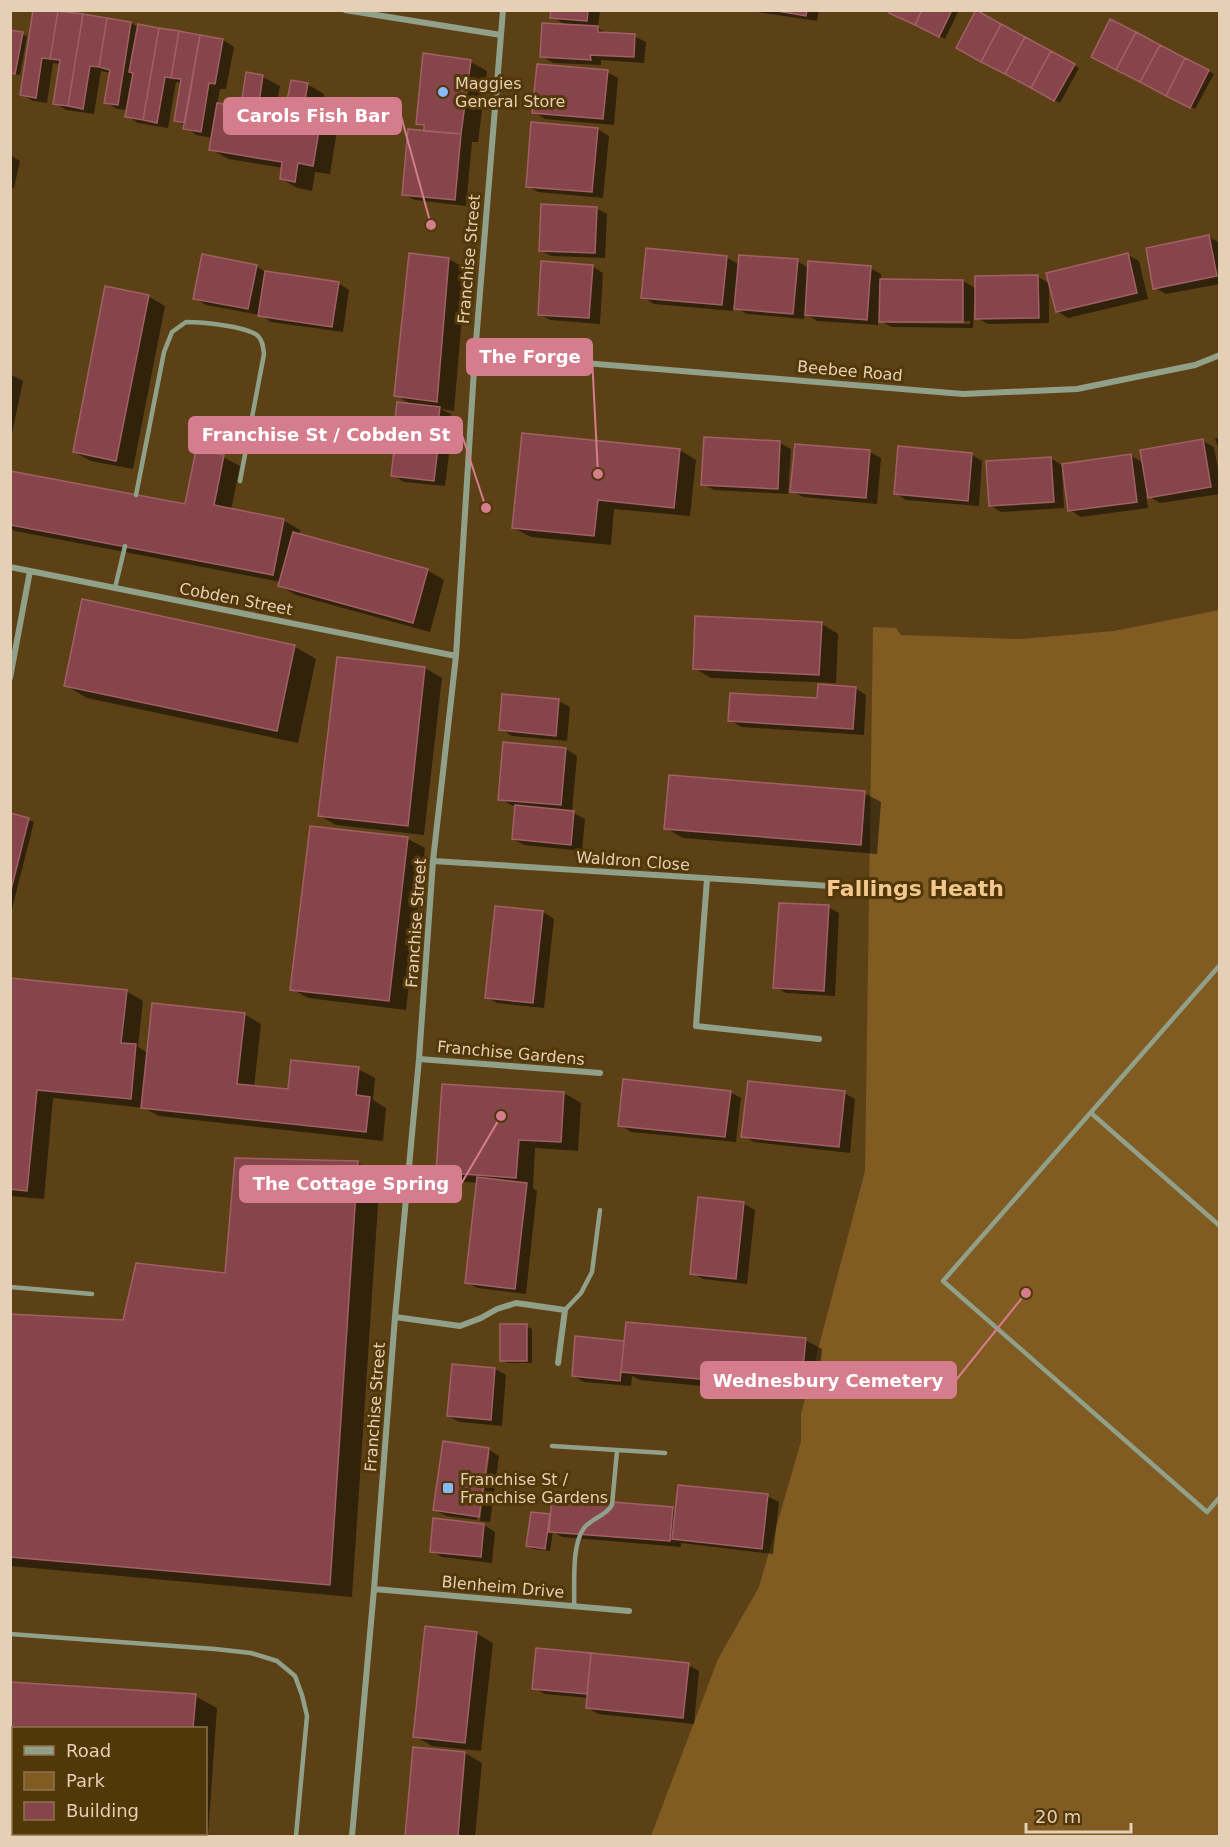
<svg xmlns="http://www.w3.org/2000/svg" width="1230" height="1847" font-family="'DejaVu Sans',sans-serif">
  <rect width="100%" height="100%" fill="#5d4116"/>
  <path fill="#805b22" d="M1219,610v1226h-568l67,-177 41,-72 42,-146v-27l64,-243 8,-544 23,1 5,7 120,4 93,-8z"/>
  <path fill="#0007" fill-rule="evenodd" d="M35,10h13l83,13 8,5v-2l84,14 11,7 -8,42h-6l-3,16 28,4 3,-35 15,3 17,9 -5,28 14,3 18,-33 17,10 -5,26 18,10 -7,44 -15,-2 -3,19 -14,-3 -17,-9 2,-11 -55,-9 -17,-10 2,-11 -17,-3 -20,-15 6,-37 -6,-1 -8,46 -30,-5 -11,-7 1,-6 -11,-1 -11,-7 5,-29 -10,-2 -7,43 -28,-4 -11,-7 6,-39 -8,-1 -6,40 -14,-2 -11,-7z
    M552,10h48l-2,18 11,6 25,2 12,6 -2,21 -43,-3v5l-48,-2 -11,-7 26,-30 -16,-9z
    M743,10h76l-2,11z
    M886,10h73l-14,29z
    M976,12l103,56 -19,35 -102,-56z
    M1111,21l103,53 -19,35 -102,-53z
    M10,31l17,5 -7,39 -10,-1z
    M471,62l16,9 -9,71h-6l-6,64 -51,-6 -12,-6 22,-62 1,-4 -9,-5z
    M607,72l11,6 -4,47 -69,-6 -11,-7z
    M598,129l11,7 -6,62 -65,-6 -11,-6z
    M10,155l10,6 -6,27h-4z
    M596,208l11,6 -2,44 -54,-2 -11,-6z
    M1209,237l11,6v41l-54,10 -11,-6z
    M1128,255l11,6 9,38 -80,19 -11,-7z
    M726,257l14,8 57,-4 12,7h61l11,6v7h82l14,8 61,-12 11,6v40l-61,1 -11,-6v-16h-3l-1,26 -81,-1 -14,-7v5l-61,-4 -12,-8 -1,6 -57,-5 -14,-8v5l-79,-7 -11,-7zM890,320l80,1v3l-80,-1z
    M449,259l17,10 -12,142 -13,-2 10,5 -4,32 -42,-5 -11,-6 18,-30 -16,-10z
    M256,266l11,7 71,10 11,7 -6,42 -72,-10 -11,-7 -54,-10 -11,-7z
    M592,266l11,7 -3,51 -50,-4 -11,-6z
    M148,296l17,10 -32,163 -42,-8 -17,-9z
    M10,374l13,7 -13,62z
    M1220,437v15l-5,-13z
    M1203,441l11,6 6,32v15l-60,9 -14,-8 2,13 -67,9 -11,-7 -6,-40h-2l2,38 -63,4 -11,-7 60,-47 12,7 69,-9 13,7z
    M780,443l11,6 -3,45 -74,-4 -11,-6z
    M396,444l42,4 11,7 -4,31 -41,-4 -11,-7z
    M680,450l16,10 -6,56 -76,-7 -3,36 -80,-8 -17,-9z
    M870,452l11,6 -4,46 -74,-7 -11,-6z
    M971,454l11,7 -3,45 -73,-6 -11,-7z
    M223,457l17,9 -9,44 52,10 17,10 -1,6 128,34 17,10 -14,52 -134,-37 -16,-9 1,-4 -266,-51 -5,-3v-56l176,34z
    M822,624l16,10 -2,49 -125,-5 -17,-10z
    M294,646l22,13 -18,84 -211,-45 -22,-13z
    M338,659l87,9 17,10 -18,157 -88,-10 -16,-9z
    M855,688l11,7 -2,40 -123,-8 -11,-7 88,-20z
    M504,696l55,5 11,6 -3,34 -55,-5 -11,-7z
    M504,744l62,5 11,7 -5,56 13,7 -3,32 -58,-6 -11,-6 3,-33 -5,-1 -11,-6z
    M864,793l17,9 -4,52 -194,-16 -17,-10z
    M10,814l24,8 -24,95z
    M311,828l97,11 17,9 -19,162 -98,-12 -16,-9z
    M828,907l11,6 -4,83 -49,-3 -11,-6z
    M543,912l11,7 -10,89 -47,-5 -11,-6z
    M10,980l116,11 17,10 -5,46 10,6 96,-39 17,10 -7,63 36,4 68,-22 17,9 -2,22 13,8 -3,33 -224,-25 -15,-8 -91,-10 -9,101 -34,-3z
    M730,1092l11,6 -5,44 -105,-10 -11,-7z
    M564,1093l17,10 -3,48 -43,-3 -2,40 4,3 -11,103 -49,-6 -11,-6 12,-99 -24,-2 -17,-9z
    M844,1093l11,6 -5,54 -96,-11 -11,-6z
    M236,1159l122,4 22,12 -28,422 -342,-31v-250l115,6 102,-47z
    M744,1204l11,6 -8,74 -44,-5 -11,-6z
    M526,1326l6,3v34h-25l-5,-3z
    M577,1338l48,5 180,-3 17,9 -5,48 -177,-17 -8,-4 -1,10 -47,-4 -11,-6z
    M495,1369l11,6 -4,51 -43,-4 -11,-6z
    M488,1449l11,7 -9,66 -10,-1 10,-69h-3l-10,68 -31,-4 -11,-6z
    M767,1496l12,6 -6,52 -92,-11v4l-119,-10 -9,-5 -3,19 -17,-2 -5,-3 22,-30 122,-8 4,2z
    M484,1525l11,7 -3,31 -50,-6 -11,-6z
    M476,1633l17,10 -12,108 -49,-5 -17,-10z
    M537,1650l151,15 11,6 -5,53 -96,-10 -11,-7 1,-9 -43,-4 -11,-6z
    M10,1684l185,12 22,12 -9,128h-198zM14,1728h192v106h-192z
    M415,1749l50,4 17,10 -7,73h-68z"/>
  <path fill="#85454b" stroke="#a26065" stroke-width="1.5" d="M33,10l25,1 -8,48 -8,-1 -6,40 -16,-3z
    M551,10h37l-1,11 -37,-3z
    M771,10h36l-1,6z
    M890,10h32l-7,15 -26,-12z
    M922,10h30l-13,27 -24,-12z
    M976,10l25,14 -20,38 -25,-14z
    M58,11l25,3 -15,92 -15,-2 7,-44 -10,-1z
    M83,14l24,4 -8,49 -9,-1 -7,43 -15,-3z
    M107,18l24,4 -13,83 -14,-2 6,-33 -11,-3z
    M1110,19l26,13 -20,38 -25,-13z
    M542,23l56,3v6l37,2 -1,23 -44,-2 1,5 -51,-3z
    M138,24l21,4 -16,92 -18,-3 8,-44 -4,-1z
    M1001,24l24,13 -20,37 -24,-12z
    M159,28l20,3 -8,47 -6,-1 -8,46 -14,-3z
    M10,30l13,2 -8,42 -5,-1z
    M179,31l21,4 -15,88 -11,-2 7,-42 -10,-1z
    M1136,32l24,13 -20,37 -24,-12z
    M200,35l23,4 -8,45 -6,-1 -8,49 -18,-3z
    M1025,37l26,14 -20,37 -26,-14z
    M1160,45l25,13 -19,38 -26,-14z
    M1051,51l24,13 -21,37 -23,-13z
    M423,53l48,7 -10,74 -37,-3v-6l-8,-1z
    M1185,58l24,12 -19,38 -24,-12z
    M537,64l71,6 -5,49 -71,-6z
    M246,72l17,3 -5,35 29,5 2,-9h-3l5,-26 17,3 -6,33 19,3 -8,47 -15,-3 -3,19 -15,-3 2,-17 -73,-12 8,-47 27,5 1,-9h-3z
    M531,122l67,6 -6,64 -66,-5z
    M408,129l53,5 -6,66 -53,-5z
    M541,204l56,3 -2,46 -56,-2z
    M1209,235l8,41 -64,13 -7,-41z
    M646,248l81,8 -5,49 -81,-7z
    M409,253l40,5 -12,144 -43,-6z
    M1128,253l9,40 -81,19 -10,-39z
    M202,254l55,11 -9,44 -55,-10z
    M739,255l59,4 -5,55 -59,-5z
    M541,261l52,4 -4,53 -51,-3z
    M808,261l63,5 -4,54 -62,-5z
    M265,271l74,11 -7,45 -74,-11z
    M1038,275l1,43 -64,1v-43z
    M880,279l83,1v42h-84z
    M105,286l44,9 -33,166 -43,-9z
    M397,402l43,5 -4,34 -43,-5z
    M522,433l158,16 -6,59 -76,-8 -4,36 -82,-8z
    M704,437l76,4 -2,48 -77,-4z
    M1203,439l8,48 -63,11 -8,-48z
    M395,442l43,5 -4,34 -43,-5z
    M795,444l75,6 -4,48 -76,-6z
    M898,446l74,7 -4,48 -74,-7z
    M196,450l28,5 -10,50 70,14 -11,56 -263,-50v-54l175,33z
    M1131,454l6,48 -69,9 -6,-47z
    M1051,457l3,45 -65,4 -3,-45z
    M293,532l135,37 -15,54 -135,-37z
    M82,599l213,46 -18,86 -213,-45z
    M695,616l127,6 -3,53 -126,-6z
    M337,657l88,10 -17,159 -90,-10z
    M818,684l38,3 -3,42 -125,-8 2,-28 87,5z
    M502,694l57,5 -3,37 -57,-6z
    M503,742l63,6 -5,57 -63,-5z
    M669,775l196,16 -4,54 -197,-16z
    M515,805l59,6 -3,34 -59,-6z
    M10,813l19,5 -19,76z
    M310,826l98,11 -19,164 -99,-11z
    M779,903l50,2 -5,86 -51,-3z
    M495,906l48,5 -10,92 -48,-5z
    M10,978l117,12 -6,53 15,1 -5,55 -94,-9 -10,101 -17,-2z
    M152,1003l93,10 -8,71 51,5 3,-29 68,7 -3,28 14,2 -4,35 -225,-24z
    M623,1079l108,12 -6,46 -107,-11z
    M748,1081l97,10 -6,56 -98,-10z
    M442,1084l122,8 -3,50 -42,-2 -3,38 -80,-6z
    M235,1158l123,3 -28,424 -320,-28v-243l113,6 13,-57 89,10z
    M477,1177l50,6 -12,106 -50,-6z
    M698,1197l46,5 -8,77 -46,-5z
    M626,1322l180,16 -5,50 -180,-16z
    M500,1324h27v37h-27z
    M575,1336l49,5 -4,40 -48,-5z
    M452,1364l43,4 -4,52 -44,-4z
    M443,1441l46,7 -10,69 -46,-7z
    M678,1485l90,9 -6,55 -90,-10z
    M552,1497l121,10 -3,34 -121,-9z
    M531,1512l19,2 -5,35 -19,-3z
    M433,1518l51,6 -3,33 -51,-5z
    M425,1626l52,6 -12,111 -52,-6z
    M536,1648l55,5 -4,41 -55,-5z
    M591,1653l98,10 -6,55 -97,-10z
    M10,1682l186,12 -3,34h-179v106h172v2h-176z
    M413,1747l52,5 -7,84h-53z"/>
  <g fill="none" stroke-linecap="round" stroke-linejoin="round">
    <path stroke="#91a189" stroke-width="4.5" d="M136,495l28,-143 8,-20 14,-10c14,0 61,4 72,14 5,5 5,11 6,18l-24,127
      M115,588l10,-42
      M1220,965l-277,316 264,231 13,-15
      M1091,1113l129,113
      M10,1287l82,7
      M565,1310l16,-17 11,-21 8,-62
      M552,1446l113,7
      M574,1607c1,-21 -3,-62 10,-79 8,-10 22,-12 28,-23l5,-54
      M10,1634l205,15 36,4 26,8 18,15 7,19 5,21 -11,120"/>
    <path stroke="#91a189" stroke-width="6" d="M345,10l156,25
      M475,354l488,40 114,-5 118,-24 25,-10
      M10,567l446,89
      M10,678l20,-107
      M433,861l397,25
      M707,879l-11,147 123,13
      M419,1059l181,14
      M395,1317l65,9 21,-8 16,-9 19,-6 49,7 -7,53
      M374,1589l255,22
      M352,1836l22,-247 21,-272 24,-258 14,-198 23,-205 19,-302 28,-344"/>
  </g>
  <g fill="#88bafc" stroke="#523709" stroke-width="2">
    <circle cx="443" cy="92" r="6"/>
    <rect x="442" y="1482" width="12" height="12" rx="3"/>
  </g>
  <g text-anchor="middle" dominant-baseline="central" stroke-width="6" stroke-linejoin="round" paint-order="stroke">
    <g font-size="16" fill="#e5d0b5" stroke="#523709" text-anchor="start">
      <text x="455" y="83">Maggies<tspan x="455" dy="18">General Store</tspan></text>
      <text x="460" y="1479">Franchise St /<tspan x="460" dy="18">Franchise Gardens</tspan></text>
    </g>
    <g font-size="16" fill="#e5d0b5" stroke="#523709">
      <text transform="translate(469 259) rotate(-85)">Franchise Street</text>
      <text transform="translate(850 371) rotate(5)">Beebee Road</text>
      <text transform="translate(236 599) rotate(11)">Cobden Street</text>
      <text transform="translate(633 861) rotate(4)">Waldron Close</text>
      <text transform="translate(416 923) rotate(-86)">Franchise Street</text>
      <text transform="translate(511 1053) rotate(5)">Franchise Gardens</text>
      <text transform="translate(375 1407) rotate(-86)">Franchise Street</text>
      <text transform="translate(503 1587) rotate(5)">Blenheim Drive</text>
    </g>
    <g font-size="22" font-weight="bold" fill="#f2c88f" stroke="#523709">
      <text x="915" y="888">Fallings Heath</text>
    </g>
  </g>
  <path fill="none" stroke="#d57d8c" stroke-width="2" d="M431 225L401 116M598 474L592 357M486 508L462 435M501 1116L461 1184M1026 1293L956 1380"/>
  <g fill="#d57d8c" stroke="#523709" stroke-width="2">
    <circle cx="431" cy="225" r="6"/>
    <circle cx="598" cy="474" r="6"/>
    <circle cx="486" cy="508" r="6"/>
    <circle cx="501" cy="1116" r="6"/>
    <circle cx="1026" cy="1293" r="6"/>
  </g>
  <g fill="#d57d8c" stroke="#d57d8c" stroke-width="2">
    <rect x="224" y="98" width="177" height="36" rx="6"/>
    <rect x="467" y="339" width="125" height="36" rx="6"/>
    <rect x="189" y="417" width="273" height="36" rx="6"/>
    <rect x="240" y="1166" width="221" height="36" rx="6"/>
    <rect x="701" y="1362" width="255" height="36" rx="6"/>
  </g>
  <g font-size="18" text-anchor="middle" font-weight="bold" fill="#fff">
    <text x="313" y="122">Carols Fish Bar</text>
    <text x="530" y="363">The Forge</text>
    <text x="326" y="441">Franchise St / Cobden St</text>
    <text x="351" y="1190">The Cottage Spring</text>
    <text x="828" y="1387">Wednesbury Cemetery</text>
  </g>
  <rect width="1230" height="1847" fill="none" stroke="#e5d0b5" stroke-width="24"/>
  <rect x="12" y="1727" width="195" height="108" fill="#523709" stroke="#8d744e" stroke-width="1.5"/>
  <rect x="24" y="1746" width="30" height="9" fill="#91a189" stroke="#8d744e" stroke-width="1.5"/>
  <text x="66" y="1757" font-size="18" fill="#e5d0b5">Road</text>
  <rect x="24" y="1772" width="30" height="18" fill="#805b22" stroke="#8d744e" stroke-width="1.5"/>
  <text x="66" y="1787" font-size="18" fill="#e5d0b5">Park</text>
  <rect x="24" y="1802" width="30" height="18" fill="#85454b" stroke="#8d744e" stroke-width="1.5"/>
  <text x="66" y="1817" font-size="18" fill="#e5d0b5">Building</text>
  <path d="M1026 1823v9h105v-9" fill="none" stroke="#e5d0b5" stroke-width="3"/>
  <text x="1035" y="1823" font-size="18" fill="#e5d0b5" stroke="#523709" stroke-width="4.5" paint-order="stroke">20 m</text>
</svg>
